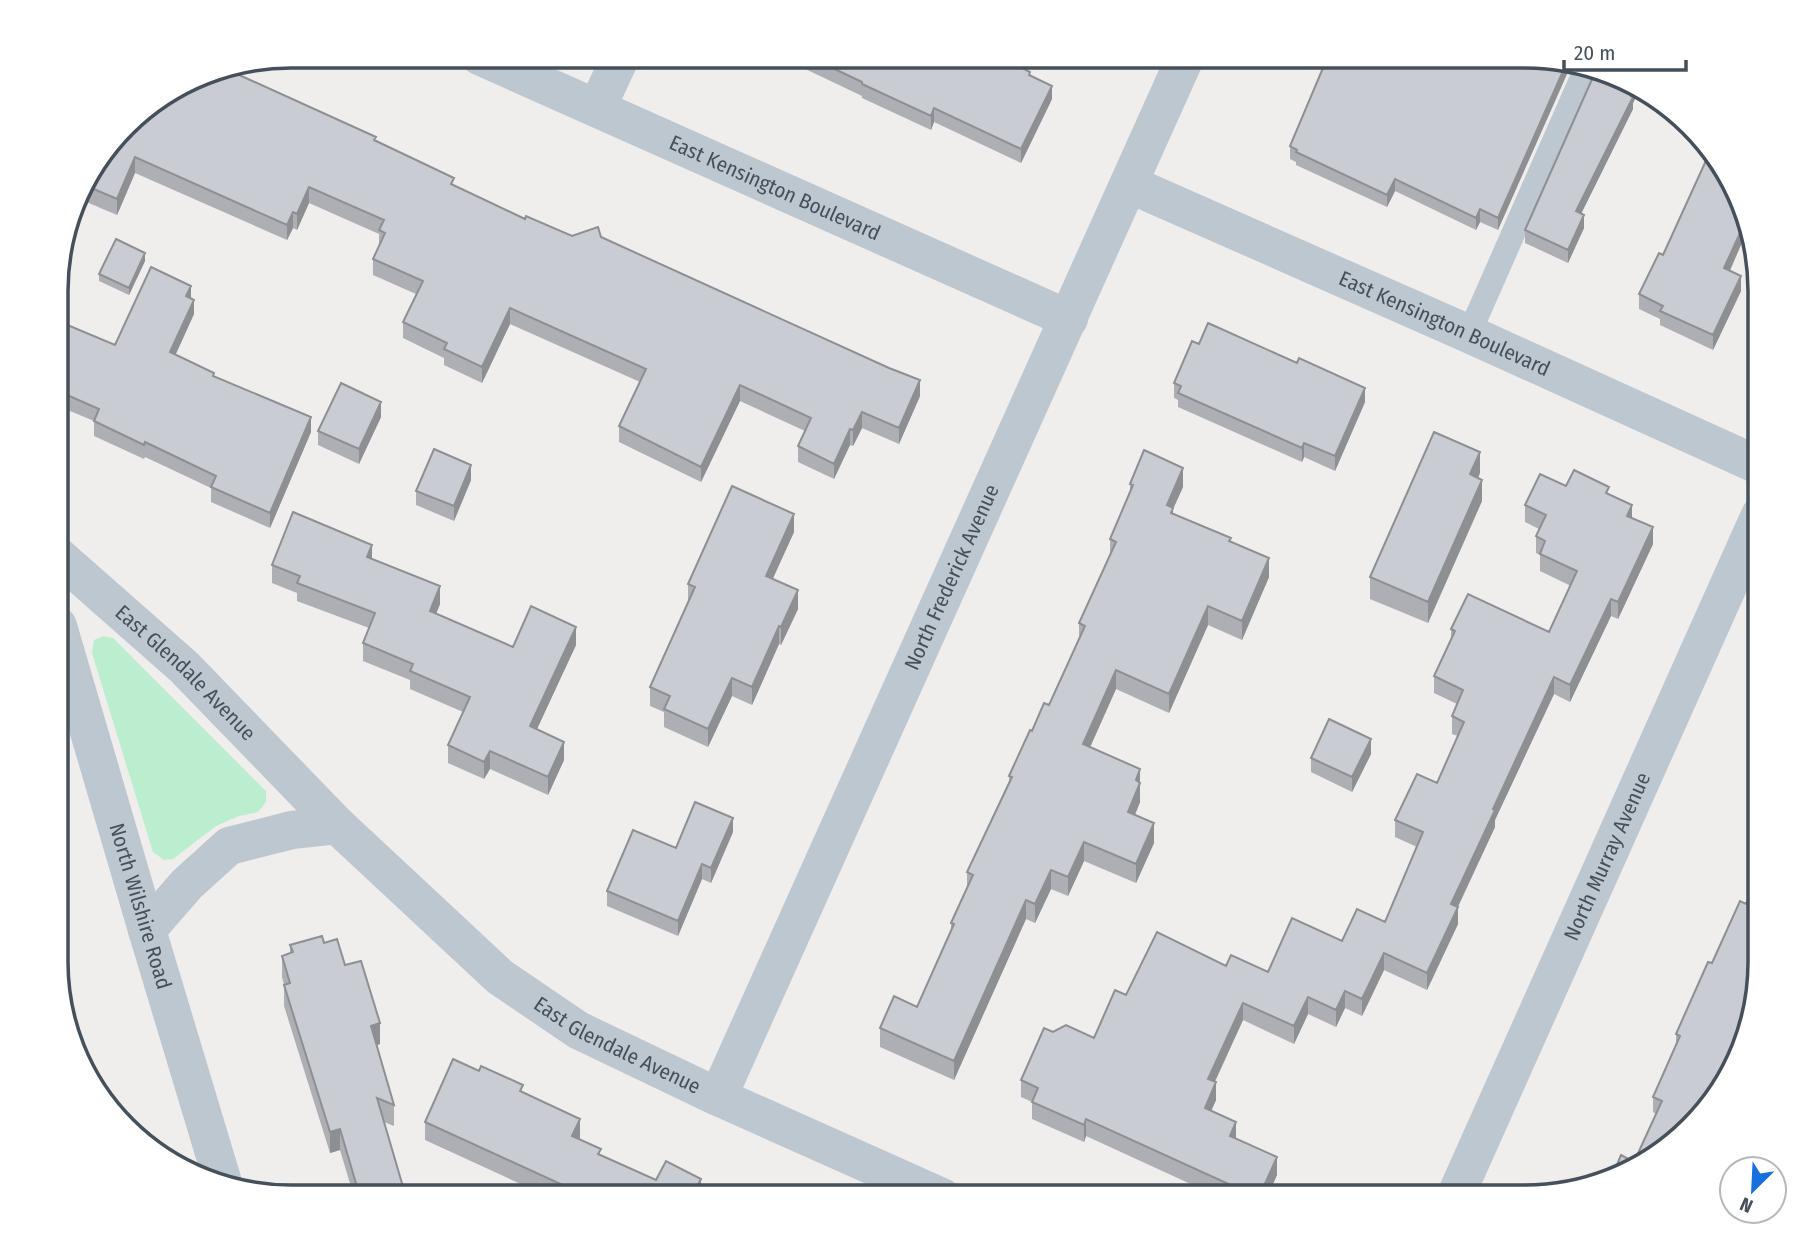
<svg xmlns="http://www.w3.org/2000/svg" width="1816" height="1253" font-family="'Fira Sans Condensed',sans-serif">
  <rect width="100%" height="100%" fill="#f0eded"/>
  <path fill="#baeece" d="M104,636l9,2 153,153v11l-8,10 -19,4 -23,10 -43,33 -9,1 -11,-8 -61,-199 2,-13z"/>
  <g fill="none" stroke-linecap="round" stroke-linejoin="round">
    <path stroke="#bdc7cf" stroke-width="24" d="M1469,334l118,-268"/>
    <g stroke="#bdc7cf" stroke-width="38">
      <path id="s1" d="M479,56l590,263"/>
      <path d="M597,108l24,-52"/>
      <path id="s2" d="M1129,184l340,150 291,132"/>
      <path id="s3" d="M58,556l126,111 153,158 163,152 78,53 140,67 224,100"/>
      <path id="s4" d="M58,626l89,304 77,256"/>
      <path d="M147,930l40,-46 42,-38 63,-16 45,-5"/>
      <path id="s5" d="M718,1097l468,-1041"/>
      <path id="s6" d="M1455,1197l305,-682"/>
    </g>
  </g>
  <path fill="#adafb5" d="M778,56h237l-3,7 18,12 22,24 -31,64 -87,-41 -3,8 -69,-32v-2z
    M1539,56l-41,174 -18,-8 -4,8 -81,-39 -8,16 -91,-42v-3l-6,-3v-13z
    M1601,69l39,20 -7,14v6l-52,105 3,14 -16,35 -43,-20v-13z
    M136,115l240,26 78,44 71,34 47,17 29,1 319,159 -21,48 -37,-16 -9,18 -3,-1 -16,34 -36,-17v-16l7,-15 -65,-30 -39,81 -82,-40v-16l21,-44 -130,-58 -28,59 -38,-18v-7l-41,-20v-16l13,-28 -43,-19v-16l6,-13v-12l-70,-31 -12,27 -4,-2 -6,12 -152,-67 -18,42 -40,-17 3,-11z
    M1702,146l6,8 -6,-3z
    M1736,187l11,44 -17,40 11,20 -28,59 -53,-25v-6l-21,-10v-15l24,-39z
    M145,261l-16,34 -30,-14v-7z
    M191,298l3,16 -19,41 136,77 -41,96 -59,-26v-14l-66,-31 -1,2 -50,-23v-15l-36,-15v-85l57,24z
    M1199,344l166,58 -30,69 -31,-14 -2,5 -124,-55v-7l-4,-2v-15z
    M381,417l-22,47 -41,-19v-14z
    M1480,473l-2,5 4,23 -54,122 -58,-24v-22z
    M471,480l-17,41 -38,-16v-14z
    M1130,484l53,3 -10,22v4l58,29 38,35 -27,63 -34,-15 -39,88 -53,-24 -26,58 50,22v33l-5,13 19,28 -18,40 -52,-22 -16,35 -17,-7 -16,34 -9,-4 -72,161 -74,-33v-19l37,-21 34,-77v-7l16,-35v-16l42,-91v-5l23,-45 17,-26 30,-66v-16l31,-67v-17l20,-46z
    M1566,486l43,8 23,24 21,26 -35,75 -7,-3 -41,86 -16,-8 -59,126v7l-37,80v17l-31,66 -43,-20 -22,46 -17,-8 -9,19 -28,-13 -14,30 -51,-24 -28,62 1,18 -5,11 25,28 41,36 -10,22h-48l-133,-61 -2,6 -52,-23v-17l-11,-5v-17l32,-48 41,6 32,-43 100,-29 42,6 117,-50 32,-75 -22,-10v-17l42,-37 21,-47 -6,-2v-18l5,-12 -23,-11v-17l17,-37v-10l98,3 22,-46 -31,-15v-16l-4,-2v-17l3,-7 -14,-7v-17z
    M794,532l-22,47 26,30 -17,36 -2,-1 -27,61 -20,-9 -24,51 -44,-20v-15l-14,-6v-19l38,-85v-18z
    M372,558l68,46 -4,10 77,33 63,-2 -39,84 27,31 -16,35 -58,-26 -6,10 -36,-16v-18l15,-33 -53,-23v-9l-47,-19v-18l6,-15 -72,-27v-8l-25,-10v-18z
    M1371,754l-19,38 -41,-20v-14z
    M733,832l-22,51 -9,-4 -24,57 -71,-30v-15l69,-43z
    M1746,904l1,134 -35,67 -78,57 22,-48 -3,-2v-15l23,-53v-10l36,-71z
    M324,943l21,22 35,79 -3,1 17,60v21l-10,-4 22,75h-52l-14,-47 -10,3 -46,-147v-21l-2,-8v-21l8,-3v-8z
    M523,1093l57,44 -1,2 22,16 55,25 45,17h-152l-124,-57v-18z"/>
  <path fill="#8d8f93" d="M1008,56h7l-9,18v-14z
    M1567,62l5,1 -74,167v-12z
    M1052,86v13l-31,64v-14z
    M1635,87l5,2 -7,14v6l-57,115v-13z
    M934,108v14l-3,8v-14z
    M135,157v16l-18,42v-16z
    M1395,179v12l-8,16v-12z
    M309,187v16l-12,27v-16z
    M1480,209v13l-4,8v-12z
    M293,212v16l-6,12v-15z
    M1584,215v13l-16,35v-13z
    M1745,222l2,9 -23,52v-15z
    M145,253v8l-16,34v-7z
    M1741,276v15l-28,59v-15z
    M191,286v14l-5,-4z
    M194,300v14l-24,53v-15z
    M510,308v16l-28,59v-16z
    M920,380v16l-21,48v-16z
    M740,385v16l-39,81v-15z
    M1365,388v14l-30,69v-15z
    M381,402v15l-22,47v-15z
    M862,412v16l-9,18v-16z
    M311,417v15l-41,96v-15z
    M850,429v16l-16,34v-15z
    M1304,443v14l-2,5v-14z
    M1480,452v21l-10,23v-22z
    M471,465v15l-17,41v-15z
    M1183,468v19l-10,22v18l-6,-22z
    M1482,480v21l-54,122v-21z
    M1632,505v17l-5,-6z
    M794,514v18l-28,62v-18z
    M1653,527v17l-35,75v-17z
    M372,545v18l-5,-6z
    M1269,558v19l-27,63v-19z
    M440,586v18l-10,25v-18z
    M798,590v19l-17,36v-18z
    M1611,599v17l-41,86v-17z
    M1208,606v19l-39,88v-19z
    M779,626v18l-27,61v-18z
    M576,627v18l-46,99v-18z
    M1116,670v19l-33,74v-19z
    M1554,677v17l-59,126v7l-44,94v-17l42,-95z
    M732,678v18l-24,51v-18z
    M1371,739v15l-19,38v-15z
    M564,742v18l-16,35v-18z
    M490,751v18l-6,10v-17z
    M1140,769v33l-12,29v-19l8,-32z
    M733,818v14l-22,51v-15z
    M1154,823v20l-18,40v-19z
    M1084,842v19l-16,35v-19z
    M702,864v15l-24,57v-15z
    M1051,870v19l-16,34v-19z
    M1026,900v19l-72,161v-19z
    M1458,907v17l-31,66v-17z
    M1384,953v17l-22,46v-17z
    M1345,991v17l-9,19v-17z
    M1308,997v17l-14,30v-18z
    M1243,1003v17l-35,76v-17z
    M380,1023v21l-9,3v-21z
    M1216,1082v18l-11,25v-17z
    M580,1119v18l-8,17v-18z
    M1086,1119v17l-2,6v-17z
    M1236,1122v17l-6,-3z
    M340,1129v21l-10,3v-21z
    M1277,1157v18l-10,22h-8z
    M701,1179v18h-9z"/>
  <path fill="#c9ccd2" stroke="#8d8f93" stroke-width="2" d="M807,56h201l-2,4 24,12 -1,3 23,11 -31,63 -87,-41 -3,8 -69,-32v-2z
    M1328,56h211l28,6 -69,156 -18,-9 -4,9 -81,-39 -8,16 -91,-43 1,-2 -7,-4z
    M1597,68l4,1 34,18 -4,9 2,1 -57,114 8,4 -16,35 -43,-20z
    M226,69l150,68 -2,3 80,38 -3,6 74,35 1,-3 46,20 26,-9 3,10 288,131 31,12 -21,48 -37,-16 -9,18 -3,-1 -16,35 -36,-18 13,-28 -71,-33 -39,82 -82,-41 27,-57 -136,-61 -28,59 -38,-18 3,-6 -44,-21 20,-41 -50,-22 12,-26 -6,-3 5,-10 -75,-33 -12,27 -4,-2 -6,13 -152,-68 -18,42 -35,-15 54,-69 66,-41z
    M1709,154l27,33 9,35 -21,46 17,8 -28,59 -53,-24 3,-5 -24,-12 20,-41 4,2z
    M116,239l29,14 -16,35 -30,-14z
    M151,267l40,19 -5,10 8,4 -24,52 44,21 -1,3 98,41 -41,96 -59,-26 5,-11 -71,-34 -1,3 -50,-24 5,-12 -41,-18v-70l57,24z
    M1208,323l89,40 2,-5 66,30 -30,68 -31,-13 -2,5 -124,-55 3,-7 -7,-3 18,-42 7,3z
    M341,383l40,19 -22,47 -41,-18z
    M1434,432l46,20 -10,22 12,6 -54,122 -58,-25z
    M434,449l37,16 -17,41 -38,-15z
    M1144,450l39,18 -16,37 6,3 -2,5 60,25 -2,3 40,17 -27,63 -34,-15 -39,88 -53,-24 -33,74 57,25 -4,11 4,3 -12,29 26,11 -18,41 -52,-22 -16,35 -17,-7 -16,34 -9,-4 -72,161 -74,-33 14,-32 23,11 37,-83 -3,-1 22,-48 -6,-3 45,-95 -3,-1 21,-46 2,1 12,-28 5,2 36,-79 -6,-3 37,-81 -6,-3 23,-54 -3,-1z
    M1574,470l35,17 -3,6 26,12 -5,11 26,11 -35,75 -7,-3 -41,86 -16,-8 -61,132 2,1 -44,94 7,3 -31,66 -43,-20 -22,46 -17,-8 -9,19 -28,-13 -14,29 -51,-23 -35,76 8,3 -11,26 31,14 -6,14 47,21 -18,40h-2l-171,-78 -2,6 -52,-23 6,-14 -17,-8 23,-52 9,4 13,-7 28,13 21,-48 11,5 31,-63 69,34 5,-11 37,17 24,-54 50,23 15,-32 28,13 38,-90 -28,-12 22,-46 20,9 27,-61 -12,-6 11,-26 -29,-14 21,-45 -4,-2 17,-35 81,38 28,-61 -37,-17 5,-13 -9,-5 10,-21 -21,-10 15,-31 26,12z
    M732,486l62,28 -28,62 32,14 -17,37 -2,-1 -27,61 -20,-9 -24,51 -44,-20 6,-13 -20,-9 45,-100 -7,-3z
    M293,512l79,33 -5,12 73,29 -10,25 83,36 18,-41 45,21 -46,99 34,16 -16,35 -58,-26 -6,11 -36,-17 22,-48 -60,-26 3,-7 -50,-21 12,-30 -78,-30 3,-7 -28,-11z
    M1329,719l42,20 -19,38 -41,-19z
    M695,802l38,16 -22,50 -9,-4 -24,57 -71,-30 26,-61 43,18z
    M1760,873v103l-13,62 -12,22 -1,-1 -22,46 -83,68 -17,4 9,-22 13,7 28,-61 -9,-4 27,-61 -4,-2 32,-72 4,1 28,-62 6,3z
    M322,936l2,7 13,-4 8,26 16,-4 19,62 -9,3 23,79 -17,-7 29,99h-46l-20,-68 -10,3 -46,-147 6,-2 -8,-27 11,-4 -3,-7z
    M453,1059l26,12 2,-5 42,19 -3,6 60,28 -8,17 29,13 -3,5 58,26 10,-19 35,18 -9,18h-116l2,-5 -153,-70z"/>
  <g text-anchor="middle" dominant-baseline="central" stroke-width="6" stroke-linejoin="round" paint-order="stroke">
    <g font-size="21" fill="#45505a" stroke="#fff">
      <text stroke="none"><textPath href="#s1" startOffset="324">East Kensington Boulevard</textPath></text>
      <text stroke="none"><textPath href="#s2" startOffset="345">East Kensington Boulevard</textPath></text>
      <text stroke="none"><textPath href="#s5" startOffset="570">North Frederick Avenue</textPath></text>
      <text stroke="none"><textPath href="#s3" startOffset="173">East Glendale Avenue</textPath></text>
      <text stroke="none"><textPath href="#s6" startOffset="373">North Murray Avenue</textPath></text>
      <text stroke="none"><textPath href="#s4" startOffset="292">North Wilshire Road</textPath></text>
      <text stroke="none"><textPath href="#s3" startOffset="747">East Glendale Avenue</textPath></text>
    </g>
  </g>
  <path d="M0 0H1816V1253H0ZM291 68H1525A223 223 0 0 1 1748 291V962A223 223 0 0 1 1525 1185H291A223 223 0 0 1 68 962V291A223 223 0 0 1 291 68Z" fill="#fff" fill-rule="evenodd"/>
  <path fill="none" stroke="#45505a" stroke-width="3.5" d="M291 68H1525A223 223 0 0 1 1748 291V962A223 223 0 0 1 1525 1185H291A223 223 0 0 1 68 962V291A223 223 0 0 1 291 68Z"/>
  <g transform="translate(1753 1190) rotate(204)"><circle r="33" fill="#ffffff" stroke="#b5b9bd" stroke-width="2"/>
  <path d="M0-5L12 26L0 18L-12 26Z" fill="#186fde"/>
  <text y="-10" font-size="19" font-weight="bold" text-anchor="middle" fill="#45505a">N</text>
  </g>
  <path d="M1564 60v10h122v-10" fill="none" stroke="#45505a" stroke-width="3.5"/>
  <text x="1574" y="60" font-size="21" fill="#45505a" stroke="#ffffff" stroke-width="5" paint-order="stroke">20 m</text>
</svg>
